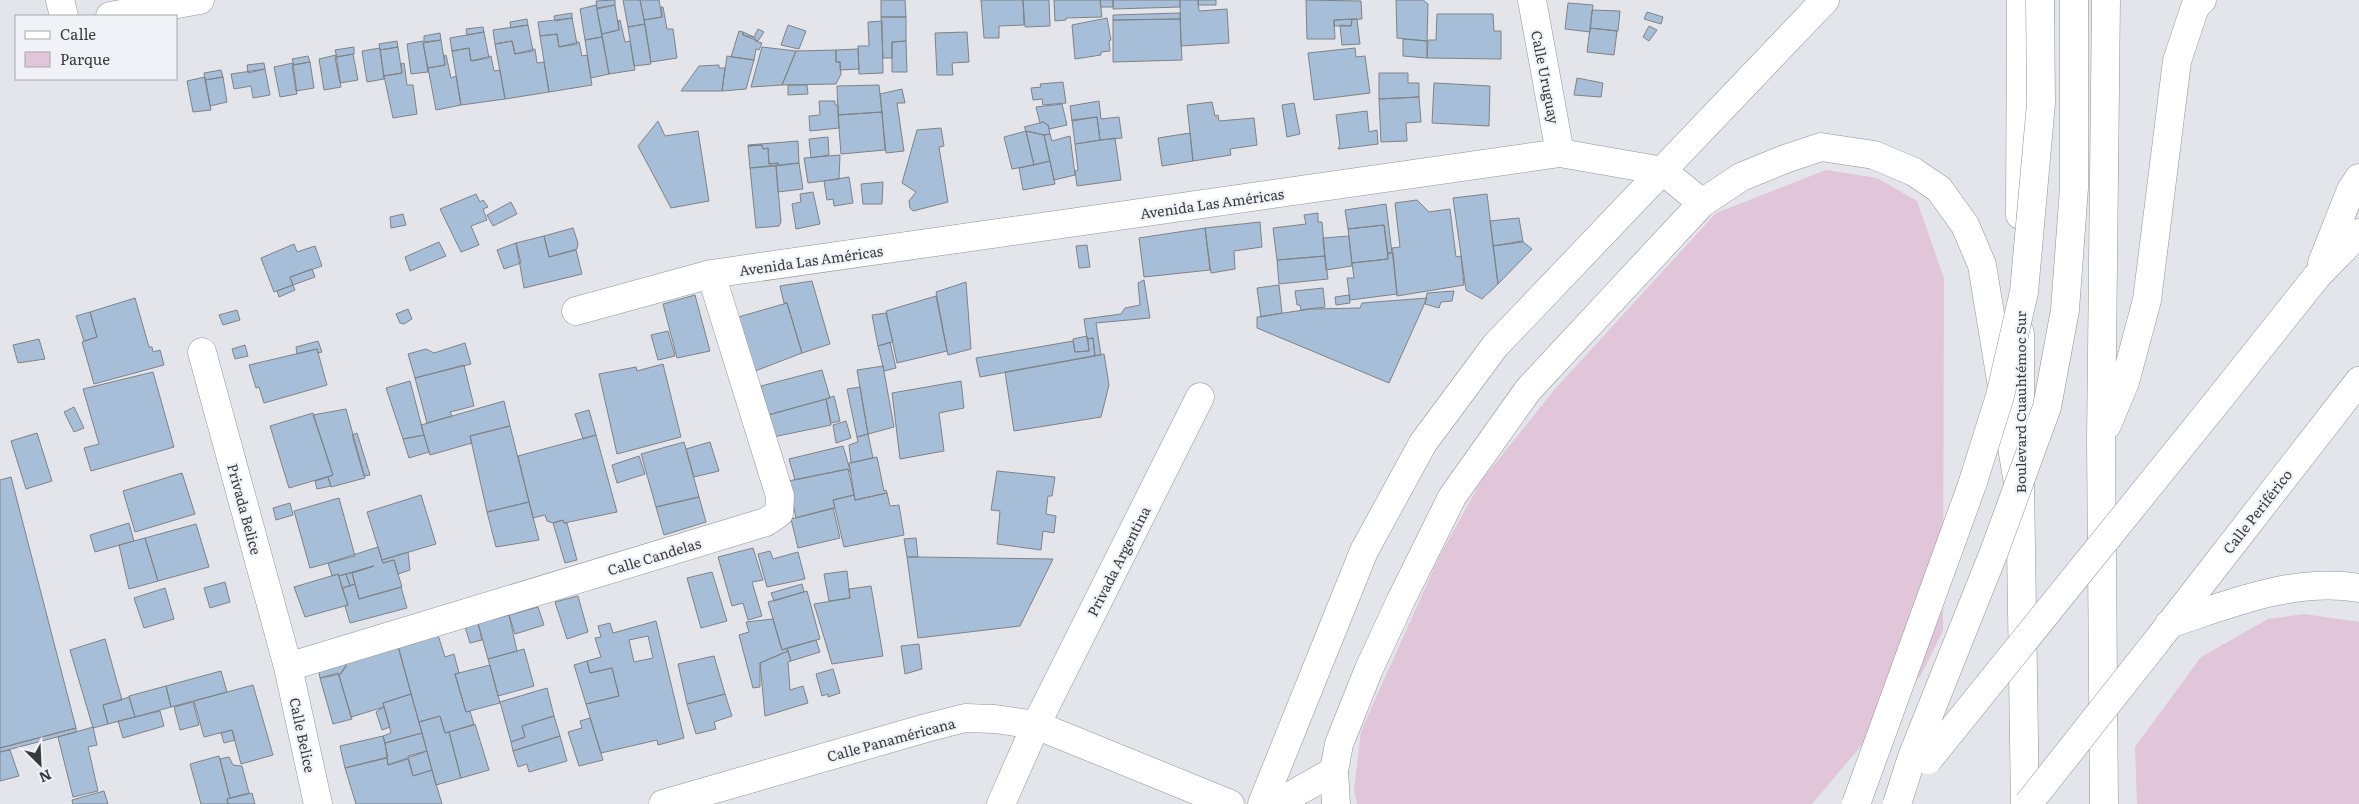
<svg xmlns="http://www.w3.org/2000/svg" width="2359" height="804" font-family="Literata,serif">
  <rect width="100%" height="100%" fill="#e4e5ea"/>
  <path fill="#e0c6d8" d="M1826,170l51,8 40,23 27,77 -1,353 -22,44 -109,129h-455l-3,-14 7,-59 79,-176 42,-75 73,-91 161,-176z
    M2304,614l55,8v182h-222l-2,-57 66,-90 67,-38z"/>
  <path fill="#a7bed8" stroke="#7f8286" fill-rule="evenodd" d="M615,0v5l-18,3 -1,-7z
    M623,0h17l5,24 -17,3z
    M640,0h19l3,17 -18,3z
    M881,0h24l1,17h-25z
    M981,0h42l1,25 -25,1v12h-15z
    M1023,0h26l1,26 -25,1z
    M1054,0h46l2,17 -36,1v2l-11,1z
    M1100,0h13v7h-12z
    M1113,0h67v7l-67,2z
    M1180,0h18l1,11 28,-2 2,34 -48,3z
    M1198,0h18v5h-18z
    M1306,0l55,1 1,18 -28,1 1,19h-28z
    M1396,0h27l5,4 -1,37 -30,-3z
    M1568,3l25,2 -3,27 -25,-3z
    M596,5l6,32 -17,3 -5,-31z
    M615,5l4,25 -17,4 -5,-25z
    M661,7h2l4,22h6l4,29 -26,4 -7,-42 18,-3z
    M1592,10l28,1 -2,20 -28,-3z
    M1647,12l16,5 -2,7 -17,-5z
    M572,13v6v-1l-17,3 -1,-5z
    M1180,13v6l-67,1v-5z
    M1437,14h56l1,17h7v28l-74,-1 1,-18h8z
    M881,17h25v24l-14,1v16h-9z
    M572,18l5,26 -18,3 -2,-13 -17,2 -2,-14z
    M1107,18l4,22 -2,1 1,10 -9,1v3l-26,4 -3,-34z
    M527,19l1,6 -17,3 -1,-6z
    M1180,19l2,41 -69,2v-42z
    M1352,19l-1,7h-17v-6z
    M1352,19h5l3,25 -18,1 -2,-20 11,1z
    M620,20l5,22 5,-1 5,29 -26,4 -7,-40 17,-4 -1,-9z
    M882,21l1,52 -24,1 -1,-28h11l-1,-24z
    M645,24l6,40 -17,2 -6,-39z
    M528,25l5,26 -18,3 -3,-13 -17,3 -2,-14z
    M788,25l18,6 -7,18 -18,-4z
    M1649,26l8,4 -8,11 -6,-4z
    M483,27l1,5 -17,3 -1,-6z
    M1590,28l27,3 -3,24 -27,-3z
    M758,29l6,3 -6,9 -15,-6v-3l11,5z
    M739,31l4,1v3l12,3v3l7,2 -3,7 -3,-1 -2,11 -23,-3z
    M484,32l5,26 -18,3 -2,-13 -17,3 -2,-13z
    M967,32l2,30 -17,1 1,12h-16l-2,-42z
    M440,33l1,7 -17,2v-6z
    M557,34l2,13 20,-5 3,14 5,-1 5,30 -43,7 -9,-56z
    M602,37l7,37 -18,4 -6,-38z
    M1403,39l24,2v17l-24,-2z
    M441,40l4,25 -17,3 -5,-25z
    M397,41l1,6 -18,3 -1,-6z
    M423,41l5,31 -17,2 -4,-30z
    M512,41l3,13 20,-5 2,14 7,-1 5,30 -44,7 -10,-55z
    M906,41l1,31h-15v-30z
    M354,47v7l-17,3 -2,-7z
    M398,47l4,26 -18,3 -4,-26z
    M762,47l34,4 -14,34 -31,2z
    M380,48l4,31 -17,3 -5,-31z
    M469,48l2,13 20,-5 3,15 6,-1 5,29 -44,6 -9,-54z
    M1355,48l1,9 9,-1 5,37 -56,7 -6,-47z
    M858,49l1,20 -19,1v-8h-4v-12z
    M836,50v12h4l1,12 -5,10 -54,1 14,-34z
    M353,54l5,26 -18,3 -5,-26z
    M336,55l5,32 -17,3 -5,-31z
    M446,55l5,23 5,-2 5,29 -25,5 -8,-42 17,-3 -1,-9z
    M308,56l2,6 -16,3 -2,-6z
    M727,56l27,4 -8,29 -24,2z
    M310,62l4,26 -18,3 -4,-26z
    M264,63l1,6 -17,4 -1,-8z
    M293,63l4,31 -17,3 -6,-30z
    M404,63l3,22h6l4,29 -24,4 -9,-42 18,-3 -1,-9z
    M719,65v3h6l-3,23h-41l18,-25z
    M265,69l5,26 -17,3 -2,-12 -17,3 -3,-15z
    M221,70l2,7 -18,3 -1,-7z
    M1379,73h29v10h11v14l-40,2z
    M205,77l6,33 -18,2 -6,-31z
    M223,77l4,25 -17,4 -5,-26z
    M1577,78l26,5 -2,14 -27,-2z
    M1063,82l3,21 -23,2 -1,-6 -9,1 -2,-12 10,-1 -1,-3z
    M1434,83l56,3 -1,40 -57,-3z
    M788,85h19l1,9 -20,1z
    M879,85l3,27 -44,3 -1,-29z
    M902,89l3,14h-8l7,48 -18,2 -6,-59z
    M1419,97l2,25 -15,1 1,18 -26,1 -2,-43z
    M819,101h16v4h3l1,23 -29,3 -1,-15 11,-1z
    M1099,101l2,18 18,-2 3,21 -22,2 -3,-23 -25,4 -2,-15z
    M1212,102l3,14 3,-1 1,6 35,-3 3,27 -27,4 1,6 -38,6 -6,-56z
    M1294,103l6,31 -13,3 -5,-32z
    M1062,104l5,21 -18,4 -1,-4 -5,-3 -3,1 -4,-16z
    M1367,111l2,21 8,-2 1,14 -40,5 2,-4 -4,-30z
    M882,112l3,38 -44,4 -3,-39z
    M1097,117l3,23 -25,4 -3,-24z
    M658,121l7,15 33,-5 11,70 -38,7 -33,-62z
    M1043,122l5,3 2,9 -6,1 -18,-4 -2,-4z
    M941,128l3,18 -5,1 9,55 -35,9 -3,-3 -1,-7 7,-9 -14,-9 15,-53z
    M1026,131l8,34 -22,4 -8,-32z
    M1026,131l18,4 6,26 -16,4z
    M1190,133l3,28 -31,5 -4,-28z
    M1050,134l2,7 18,-5 5,39 -21,5 -10,-45z
    M828,137l1,18 -18,3 -2,-19z
    M1115,138l6,42 -44,6 -2,-15 3,-1 -3,-26z
    M798,141l1,22 -21,2v-2l-9,1 -1,-16 -5,1 -1,-4 -14,1v-1z
    M762,145l1,4 5,-1 1,16 9,-1v2l-28,3 -2,-22z
    M840,155l-1,24 -31,4 -4,-25z
    M1050,161l5,23 -32,6 -4,-22z
    M799,163l4,26 -25,3 -2,-26z
    M776,166l5,56 -2,4 -23,2 -6,-60z
    M849,177l4,26 -19,3 -1,-7 -6,1 -3,-19z
    M883,182l-1,22h-19l-2,-20z
    M813,192l7,32 -24,5 -4,-25 9,-2 -1,-8z
    M476,194l4,8 3,-2 5,7 -5,2 4,11 -16,6 8,19 -18,7 -21,-43z
    M1487,194l11,90 -16,15 -16,-9 -13,-92z
    M1417,200l12,12 21,-3 6,48 5,-1 3,29 -67,11 -5,-48 8,-1 -5,-44z
    M511,202l6,12 -24,12 -6,-11z
    M1386,204l6,49h-4l-4,-28 -36,4 -3,-19z
    M1318,213v9h4l3,34 -48,4 -4,-32 33,-4 -2,-9z
    M403,214l3,11 -15,3 -1,-11z
    M1519,218l4,24 -30,4 -3,-25z
    M1260,222l2,25 -28,4 1,18 -24,4 -6,-45z
    M1384,225l4,34 -36,4 -4,-34z
    M573,228l5,15 -1,6 -28,8 -5,-21z
    M1205,228l5,42 -66,7 -5,-39z
    M544,236l5,21 27,-7 6,24 -58,14 -8,-45z
    M1349,236l3,30 -26,4 -3,-32z
    M1522,241l10,8 -34,35 -5,-38z
    M439,242l7,14 -36,15 -5,-14z
    M516,243l5,20 -17,6 -7,-19z
    M294,244l3,8 18,-6 7,20 -32,11 3,8 -19,7 -13,-34z
    M1087,245l3,22 -11,1 -3,-22z
    M1388,253h5l4,41 -47,6 -3,-22h7l-2,-15 36,-4z
    M1325,256l3,23 -49,5 -2,-24z
    M312,269l3,8 -22,8 -3,-8z
    M1144,280l6,38 -54,5 5,32 -6,1 -2,-18 -6,1 -3,-20 37,-5 4,-6 15,-3 -2,-22z
    M812,281l18,63 -28,9 -15,-50h-3l-4,-17z
    M966,282l5,67 -23,6 -12,-63z
    M293,285l2,5 -16,7 -2,-6z
    M1279,285l3,28 -21,4 -4,-29z
    M1323,288l2,19 -24,3 -1,-5h-3l-2,-14z
    M1454,291l-2,10 -11,1 -2,6 -14,-4 2,-11z
    M695,295l15,56 -33,7 -14,-54z
    M1349,295l1,8 -14,2 -1,-8z
    M936,296l11,55 -50,12 -11,-52z
    M135,298l14,49h3l1,5 7,-2 4,15 -70,19 -12,-42 15,-5 -7,-25z
    M1427,298l-38,85 -132,-55v-11l53,-8 50,-1 2,-5z
    M787,303l15,50 -52,20 -15,-55z
    M408,309l4,10 -8,5 -4,-1 -4,-9z
    M237,310l3,10 -17,5 -4,-10z
    M90,312l7,25 -13,4 -8,-25z
    M886,313l7,29 -15,4 -6,-31z
    M668,331l7,25 -17,4 -7,-25z
    M1087,336l2,15 -14,1 -2,-13z
    M1093,338l2,18 -115,21 -4,-19 97,-17 2,11 14,-1 -1,-12z
    M39,339l6,20 -27,4 -5,-18z
    M318,341l4,11 -4,1 -1,-4 -20,5 -1,-7z
    M890,342l6,26 -12,3 -6,-25z
    M465,343l6,21 -56,14 -7,-24 18,-5 8,4z
    M245,345l3,11 -13,3 -3,-10z
    M317,349l10,36 -63,18 -5,-16 -3,1 -7,-23z
    M1104,354l5,31 -8,32 -87,14 -9,-59z
    M663,364l18,73 -64,17 -18,-80 37,-7 1,4z
    M464,365l10,41 -24,6 2,4 -25,7 -12,-45z
    M883,366l11,61 -26,7 -11,-64z
    M822,370l8,28 -62,17 -7,-29z
    M153,372l21,75 -83,24 -7,-23 15,-4 -16,-55z
    M410,381l14,54 -21,4 -17,-51z
    M961,381l3,27 -25,5 5,38 -44,8 -8,-66z
    M860,387l8,47 -11,3 -10,-48z
    M834,396l6,25 -9,2 -5,-24z
    M826,399l5,26 -58,12 -5,-22z
    M504,401l6,25 -40,10 2,7 -42,12 -9,-30z
    M74,407l10,21 -10,4 -10,-20z
    M346,409l19,69 -34,9 -3,-10 5,-2 -20,-60z
    M589,410l7,25 -13,4 -8,-25z
    M313,413l20,62 -44,13 -19,-62z
    M846,421l5,17 -15,5 -3,-18z
    M510,426l19,76 -42,10 -17,-76z
    M37,433l15,48 -26,8 -15,-48z
    M357,433l13,42 -6,1 -12,-41z
    M868,434l5,24 -22,5 -2,-18 9,-3 -1,-5z
    M424,435l5,17 -20,6 -6,-19z
    M596,435l21,77 -53,11 -1,-3 -10,3 -6,-2 -2,-6 -12,3 -15,-62z
    M684,442l15,55 -43,10 -15,-53z
    M710,442l9,29 -25,6 -8,-28z
    M843,446l8,27 -3,-4 -53,11 -6,-21z
    M639,456l6,18 -28,9 -5,-18z
    M877,457l7,34 2,-1 1,3 -32,7 -6,-37z
    M848,469l6,26 -21,5 2,8 -39,10 -8,-37z
    M997,471l58,6 -3,19h-4l-2,18 10,2 -2,17 -11,-2 -2,19 -44,-6 3,-33 -9,-1z
    M182,473l13,41 -60,18 -12,-41z
    M11,477l65,251 -76,20v-268z
    M328,477l3,9 -14,3 -2,-8z
    M887,493l3,13 9,-1 5,30 -60,12 -11,-47 21,-5 1,5z
    M421,495l15,49 -54,16 -15,-48z
    M699,497l7,25 -42,13 -8,-28z
    M339,498l16,58 -45,12 -16,-57z
    M529,502l10,38 -43,7 -9,-35z
    M290,503l3,12 -17,5 -3,-12z
    M833,508l7,30 -42,10 -7,-29z
    M563,520l1,3h3l10,37 -12,3 -12,-40z
    M129,523l5,18 -39,11 -5,-17z
    M196,524l13,43 -51,14 -13,-43z
    M145,538l13,43 -29,8 -10,-44z
    M916,538l2,19h-11l-3,-18z
    M378,547l5,16 11,-3 8,27 -43,12 -7,-26 22,-7 -35,10 -1,-2 -6,2 -4,-13z
    M753,548l10,32 -11,2 10,34 -14,4 -5,-17 -11,3 -14,-49z
    M770,551l3,8 25,-7 7,27 -38,8 -9,-33z
    M408,552l2,18 -12,4 -4,-14 -11,3 -1,-3z
    M907,557h11l135,2 -33,67 -102,12z
    M374,566l-22,7 3,11 -5,2 -4,-12z
    M847,571l3,27 -21,3 -5,-27z
    M712,572l15,49 -26,7 -14,-50z
    M338,574l10,31 -43,12 -11,-30z
    M346,574l4,12 -8,2 -3,-12z
    M225,582l5,20 -20,6 -6,-20z
    M355,584l4,15 42,-12 6,21 -57,15 -5,-17 3,-1 -6,-17z
    M802,584l2,8 -30,9 -3,-8z
    M871,586l12,70 -51,8 -18,-60 36,-6 -1,-9z
    M165,588l9,31 -30,9 -10,-30z
    M807,591l13,48 -38,11 -14,-48z
    M578,596l10,36 -21,7 -12,-37z
    M538,607l6,18 -29,9 -6,-19z
    M509,615l8,36 -29,8 -10,-36z
    M773,619l9,31 5,-2 1,3 -28,12v24l-7,1 -14,-53 10,-3 -3,-10z
    M656,621l28,117 -26,7 -1,-5 -56,13 -15,-49 33,-8 -7,-28 -22,5 -3,-12 14,-4 -6,-19 6,-1 -3,-11 12,-3 3,10zM648,636l5,22 -19,4 -5,-22z
    M478,623l4,17 -12,3 -5,-16z
    M438,635l7,22 9,-3 5,19 -4,1 11,38 4,-1 4,14 -29,8 -5,-17 -21,6 -21,-76z
    M105,639l17,61 -19,5 5,19 -15,4 -23,-78z
    M816,640l4,12 -29,9 -4,-13z
    M919,644l3,25 -17,5 -4,-28z
    M398,646l13,48 -28,9 1,4 -33,10 -12,-42 7,-9 -2,-6z
    M524,649l10,37 -36,10 -10,-37z
    M788,651l3,10 -3,1 2,28 13,-4 5,17 -43,13 -5,-53z
    M714,656l11,38 -38,10 -9,-40z
    M344,660l2,6 -5,8 -21,4 -2,-11z
    M587,661l3,12 22,-5 7,28 -33,8 -12,-39z
    M490,665l10,38 -34,9 -11,-38z
    M833,669l7,24 -12,4v-3l-6,2 -6,-22z
    M221,671l6,21 -56,15 -5,-21z
    M338,673l14,46 -19,5 -13,-46z
    M253,685l20,70 -32,9 -9,-34 -28,7 -10,-36z
    M166,686l5,21 -36,10 -6,-21z
    M547,688l7,28 -32,10 3,11 -14,5 -11,-40z
    M411,694l11,39 -37,10 -2,-7 8,-3 -8,-30z
    M725,694l7,22 -18,6 2,7 -20,5 -9,-30z
    M129,697l6,20 -27,7 -5,-19z
    M193,702l6,23 -19,5 -6,-23z
    M384,707l6,20 -8,3 -6,-18z
    M160,711l4,15 -41,12 -5,-17z
    M440,716l5,17 4,-1 12,46 -25,7 -17,-63z
    M554,716l6,20 -47,15 -2,-9 14,-5 -3,-11z
    M590,718l13,42 -24,6 -11,-34 14,-4 -2,-7z
    M475,724l14,46 -28,8 -12,-46z
    M93,727l4,18 -9,2 10,44 -25,6 -15,-60z
    M76,728v4l-76,20v-4z
    M232,730l3,10 -11,3 -3,-10z
    M422,733l5,18 -39,14 -3,-22z
    M383,736l5,21 -43,11 -5,-22z
    M560,736l7,25 -38,11 -2,-8 -9,3 -5,-16z
    M10,750l9,26 -19,5v-29z
    M427,751l5,19 -19,6 -5,-20z
    M219,756l11,42 -3,1 1,5h-27l-11,-40z
    M229,757l4,8 9,1 7,27 -19,5 -10,-39z
    M387,758l1,7 20,-6 5,17 19,-6 10,34h-86l-11,-36z
    M104,791l4,13h-35l-1,-4z
    M252,793l3,11h-27l-1,-5z"/>
  <g fill="none" stroke-linecap="round" stroke-linejoin="round">
    <g stroke="#929398" stroke-width="29">
      <path id="street" d="M60,0l4,16
        M1532,0l28,153
        M110,16l90,-16
        M576,311l135,-37 849,-121 103,18 39,32
        M202,352l86,315 30,137
        M288,667l478,-145 13,-9 1,-17 -69,-222
        M1001,804l35,-79 164,-328"/>
    </g>
    <g stroke="#929398" stroke-width="29">
      <path id="secondary" d="M663,804l263,-76 39,-10 30,1 41,6 194,79
        M1276,804l58,-33"/>
    </g>
    <g stroke="#929398" stroke-width="29">
      <path id="highway" d="M2020,215l1,-215
        M2322,263l29,-73 8,-12
        M2220,398l97,-122 42,-43
        M2020,415v-82
        M2107,425l18,-43 22,-82 30,-239 18,-54 7,-7
        M2020,483l5,321
        M2169,624c61,-20 125,-47 190,-36
        M2156,642l203,-261
        M1262,804l102,-253 59,-108 72,-97 330,-346
        M1336,804l-2,-33 5,-27 30,-75 32,-69 51,-103 76,-107 174,-187 39,-26 44,-18 36,-12 53,8 40,17 25,17 26,36 17,40 38,231
        M2104,804l-3,-364 5,-440"/>
    </g>
    <use href="#street" stroke="#fff" stroke-width="28"/>
    <use href="#secondary" stroke="#fff" stroke-width="28"/>
    <use href="#highway" stroke="#fff" stroke-width="28"/>
    <g stroke="#929398" stroke-width="29" stroke-linecap="butt">
      <path id="highway-bridge" d="M1928,760l292,-362
        M1856,804l116,-319 28,-89 24,-104 17,-189 -1,-103
        M1897,804l15,-47 82,-205 53,-145 18,-97 9,-122v-188
        M2028,804l128,-162"/>
    </g>
    <use href="#highway-bridge" stroke="#fff" stroke-width="28"/>
  </g>
  <g text-anchor="middle" dominant-baseline="central" stroke-width="4.5" stroke-linejoin="round" paint-order="stroke">
    <g font-size="14" fill="#3a3a3c" stroke="#f1f2f8">
      <text transform="translate(1546 77) rotate(79)">Calle Uruguay</text>
      <text transform="translate(1212 203) rotate(-8)">Avenida Las Américas</text>
      <text transform="translate(811 260) rotate(-8)">Avenida Las Américas</text>
      <text transform="translate(2020 402) rotate(-90)">Boulevard Cuauhtémoc Sur</text>
      <text transform="translate(245 509) rotate(75)">Privada Belice</text>
      <text transform="translate(2257 511) rotate(-52)">Calle Periférico</text>
      <text transform="translate(654 556) rotate(-17)">Calle Candelas</text>
      <text transform="translate(1118 561) rotate(-63)">Privada Argentina</text>
      <text transform="translate(303 735) rotate(78)">Calle Belice</text>
      <text transform="translate(891 739) rotate(-15)">Calle Panaméricana</text>
    </g>
  </g>
  <rect x="15" y="15" width="162" height="65" fill="#f1f2f8" stroke="#a8a8ad"/>
  <rect x="25" y="31" width="25" height="8" fill="#ffffff" stroke="#a8a8ad"/>
  <text x="60" y="40" font-size="15" fill="#3a3a3c">Calle</text>
  <rect x="25" y="52" width="25" height="15" fill="#e0c6d8" stroke="#a8a8ad"/>
  <text x="60" y="65" font-size="15" fill="#3a3a3c">Parque</text>
  <g transform="translate(40 764) rotate(156)" stroke="#f1f2f8" stroke-width="4" paint-order="stroke">
  <path d="M0-4L9 19L0 12L-9 19Z" fill="#3a3a3c"/>
  <text y="-8" font-size="14" font-weight="bold" text-anchor="middle" fill="#3a3a3c">N</text>
  </g>
</svg>
